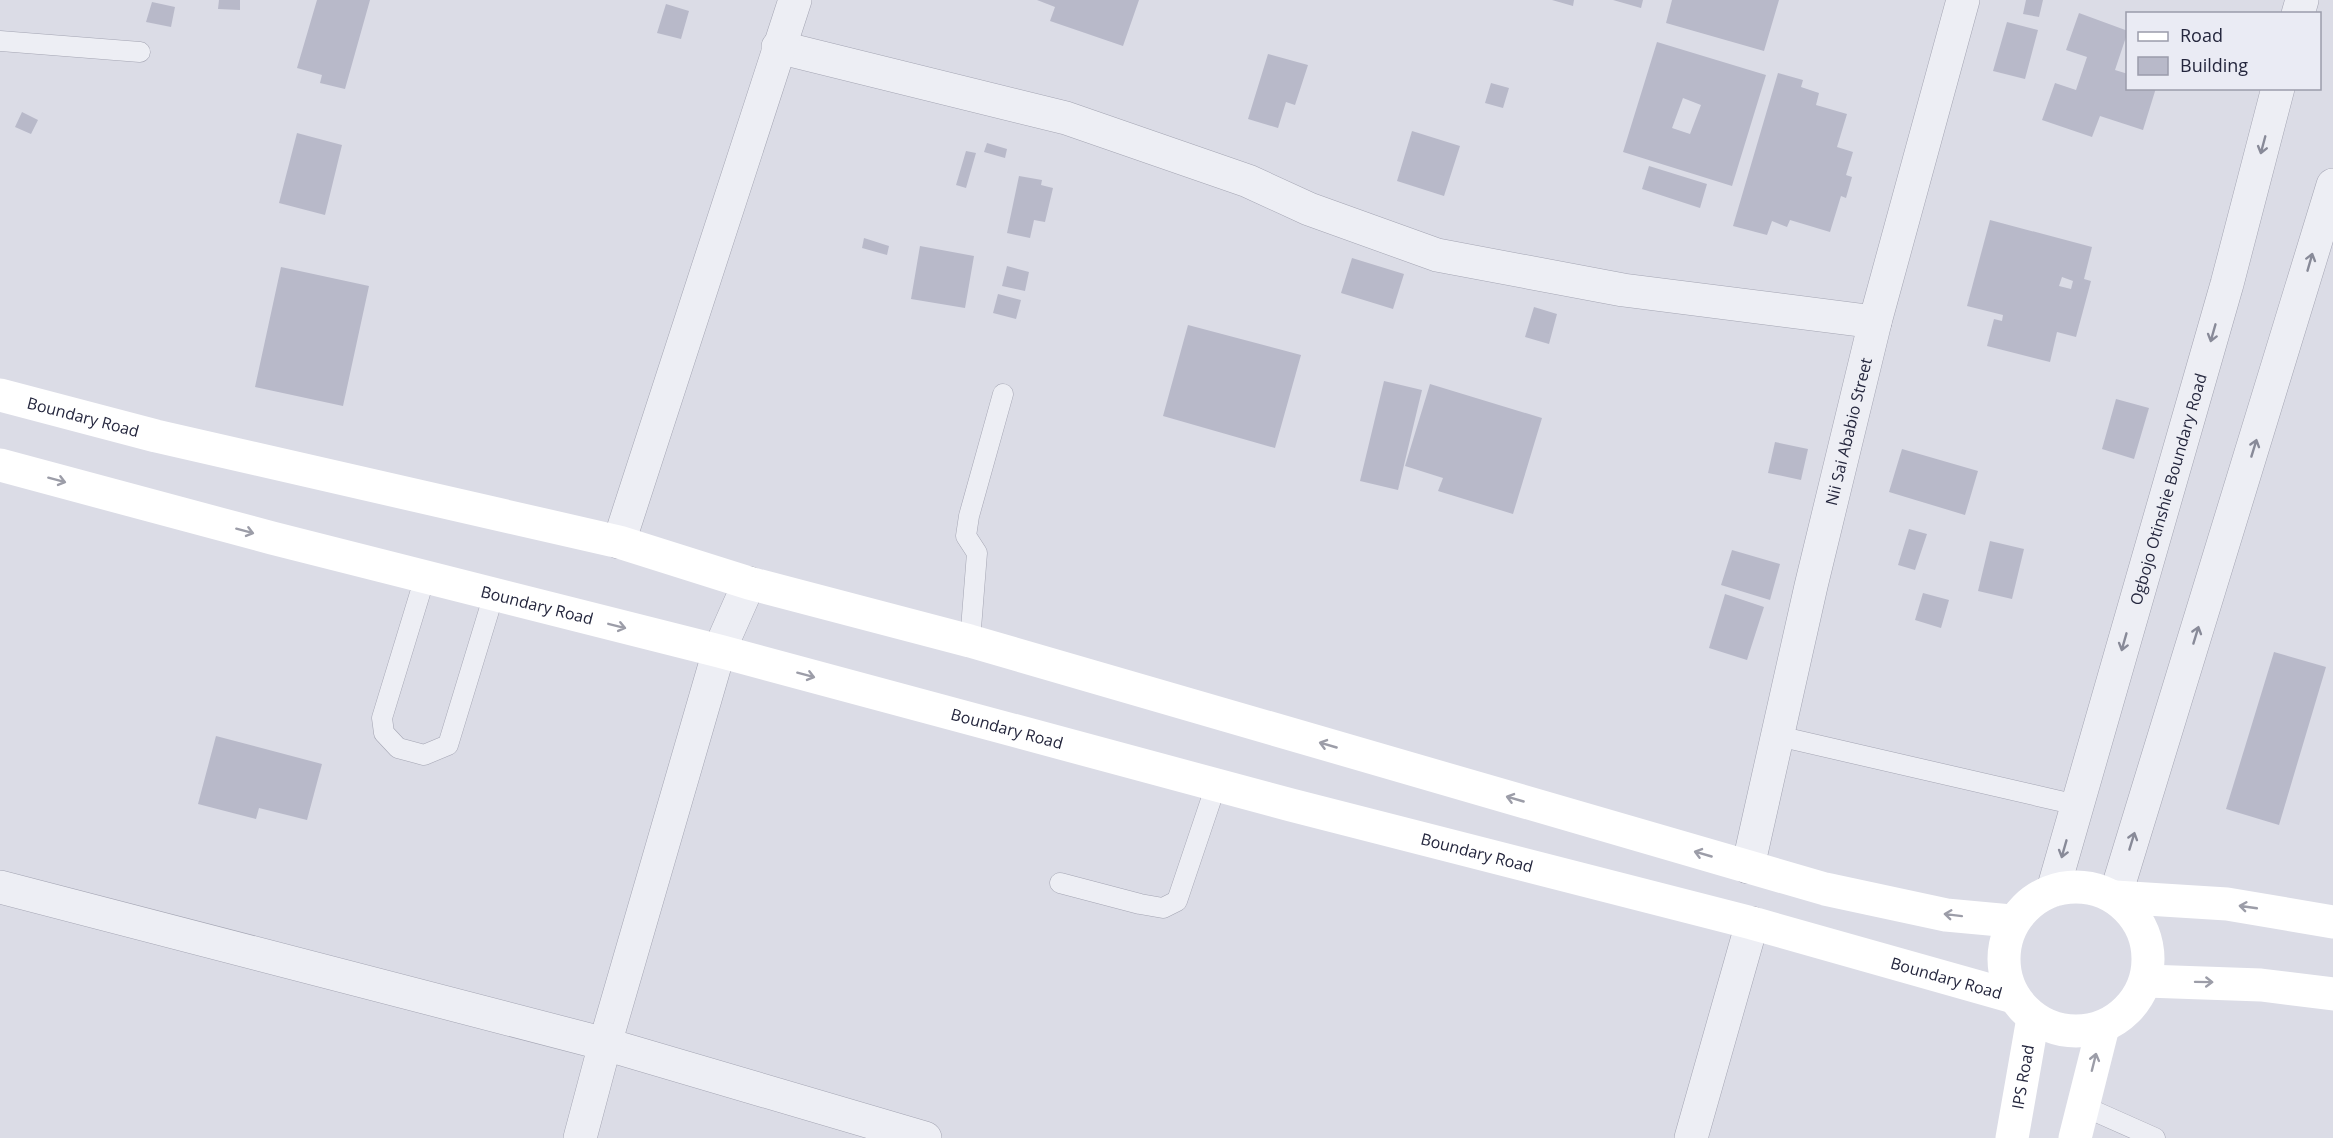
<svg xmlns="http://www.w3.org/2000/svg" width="2333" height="1138" font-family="'Open Sans',sans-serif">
  <rect width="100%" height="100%" fill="#dbdce6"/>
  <path fill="#b8b9c9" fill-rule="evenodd" d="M219,0h21v10l-22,-1z
    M317,0h53l-25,89 -25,-6 2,-8 -25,-7z
    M1037,0h102l-16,46 -73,-25 5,-14z
    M1552,0h22l-1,6z
    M1613,0h30l-2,8z
    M1672,0h107l-15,51 -98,-28z
    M2026,0h17l-4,17 -16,-3z
    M152,2l23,5 -4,20 -25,-5z
    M666,4l23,7 -8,28 -24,-6z
    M2079,13l49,18 -13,39 13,4v14h28l-13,42 -43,-14 -8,21 -50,-17 13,-37 21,7 11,-33 -21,-7z
    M2007,22l31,8 -13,49 -32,-8z
    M1657,42l109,33 -34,111 -109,-34zM1683,98l18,7 -11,29 -18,-6z
    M1268,54l40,11 -13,40 -9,-3 -8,26 -30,-9z
    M1778,73l25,7 -2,7 18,6 -3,12 31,9 -10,33 16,5 -7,23 6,2 -6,21 -5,-2 -11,36 -40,-12 -3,7 -15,-6 -5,14 -34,-9z
    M1491,83l18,5 -6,20 -18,-5z
    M22,112l16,8 -7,14 -16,-7z
    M1412,131l48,15 -16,50 -47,-15z
    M297,133l45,12 -17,70 -46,-12z
    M987,143l20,6 -2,9 -21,-6z
    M966,151l10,2 -10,35 -10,-3z
    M1649,166l58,18 -7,24 -58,-19z
    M1019,176l23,4 -1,5 12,3 -8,34 -11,-2 -4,18 -23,-5z
    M1990,220l102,27 -8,32 7,2 -15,56 -19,-5 -7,30 -63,-16 7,-27 8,2 1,-6 -36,-9zM2062,277l11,4 -2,8 -12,-3z
    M864,238l25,8 -2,9 -25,-7z
    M920,246l54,10 -9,52 -54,-9z
    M1352,258l52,16 -11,35 -52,-16z
    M1007,266l22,6 -4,19 -23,-5z
    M281,267l88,19 -26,120 -88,-19z
    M998,294l23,6 -5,19 -23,-6z
    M1534,307l23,7 -8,30 -24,-7z
    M1188,325l113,30 -26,93 -112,-32z
    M1384,381l38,9 -24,100 -38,-9z
    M1430,384l112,34 -29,96 -75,-23 5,-13 -38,-12z
    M2116,399l33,9 -15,51 -32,-10z
    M1775,442l33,7 -7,31 -33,-7z
    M1902,449l76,22 -13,44 -76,-23z
    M1909,529l18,5 -12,36 -17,-5z
    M1990,541l34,8 -12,50 -34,-8z
    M1732,550l48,14 -10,36 -49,-15z
    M1923,593l26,7 -8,28 -26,-8z
    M1725,594l39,13 -17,53 -38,-12z
    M2274,652l52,15 -47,158 -53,-16z
    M216,736l106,28 -15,56 -48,-12 -3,11 -58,-15z"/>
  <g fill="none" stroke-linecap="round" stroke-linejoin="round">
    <g stroke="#a4a5b3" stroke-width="21">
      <path id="lane" d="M0,41l140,11
        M425,577l-43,141 2,15 14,15 26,7 24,-10 46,-151
        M970,641l7,-88 -11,-17 3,-20 34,-122
        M1778,736l299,69
        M1060,883l80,21 23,4 14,-7 39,-116
        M2083,1106l72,32"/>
    </g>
    <g stroke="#a4a5b3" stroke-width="34">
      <g id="street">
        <path d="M2298,14l4,-14"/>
        <path d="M778,47l288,71 182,63 61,28 128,46 186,35 252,32"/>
        <path d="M619,542l176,-542"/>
        <path id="s1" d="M1748,867l63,-281 64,-264 88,-322"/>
        <path d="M0,887l605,157 320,94"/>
        <path id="s2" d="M2053,890l174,-606 51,-196"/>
        <path d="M2115,897l218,-712"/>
        <path d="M580,1138l25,-94 114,-393 30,-68"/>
        <path d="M1691,1138l61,-215"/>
      </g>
    </g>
    <use href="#lane" stroke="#edeef4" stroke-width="20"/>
    <use href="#street" stroke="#edeef4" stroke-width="33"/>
    <g stroke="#fff" stroke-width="33">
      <path id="s3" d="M0,395l156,41 463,106 130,41 221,58 855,248 121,26 65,6"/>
      <path id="s4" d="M0,465l272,73 447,113 572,154 461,118 262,74"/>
      <circle cx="2076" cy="959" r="72"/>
      <path d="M2115,897l112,7 106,18"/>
      <path d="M2146,981l115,4 72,9"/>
      <path id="s5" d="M2012,1138l21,-120"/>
      <path d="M2075,1138l28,-111"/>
    </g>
  </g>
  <defs><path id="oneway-shaft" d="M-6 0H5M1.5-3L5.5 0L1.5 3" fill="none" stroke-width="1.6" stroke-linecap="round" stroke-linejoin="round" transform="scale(1.5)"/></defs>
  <g stroke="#888a98">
    <use href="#oneway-shaft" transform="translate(2263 145) rotate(105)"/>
    <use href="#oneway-shaft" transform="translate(2310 262) rotate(-74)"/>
    <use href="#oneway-shaft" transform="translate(2213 333) rotate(106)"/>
    <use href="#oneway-shaft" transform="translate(2254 448) rotate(-73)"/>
    <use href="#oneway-shaft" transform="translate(2196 635) rotate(-73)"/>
    <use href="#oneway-shaft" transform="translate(2124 642) rotate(106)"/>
    <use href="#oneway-shaft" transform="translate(2132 841) rotate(-73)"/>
    <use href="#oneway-shaft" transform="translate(2064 849) rotate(106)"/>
  </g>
  <g stroke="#9c9da8">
    <use href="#oneway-shaft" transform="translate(57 480) rotate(15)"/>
    <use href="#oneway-shaft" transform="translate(245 531) rotate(15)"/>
    <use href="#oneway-shaft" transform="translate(617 626) rotate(14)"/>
    <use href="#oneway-shaft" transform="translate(806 675) rotate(15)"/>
    <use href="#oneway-shaft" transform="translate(1328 745) rotate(-164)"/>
    <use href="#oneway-shaft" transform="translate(1515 799) rotate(-164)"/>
    <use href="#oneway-shaft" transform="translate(1703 854) rotate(-164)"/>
    <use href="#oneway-shaft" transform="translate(2248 907) rotate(-172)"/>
    <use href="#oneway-shaft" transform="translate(1953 915) rotate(-173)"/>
    <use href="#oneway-shaft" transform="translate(2204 982) rotate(1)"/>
    <use href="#oneway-shaft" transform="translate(2094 1062) rotate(-76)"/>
  </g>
  <g text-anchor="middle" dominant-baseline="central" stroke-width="6" stroke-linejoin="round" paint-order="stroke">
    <g font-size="16" fill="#24263d" stroke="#eaebf4">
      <text stroke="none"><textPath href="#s3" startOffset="86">Boundary Road</textPath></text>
      <text stroke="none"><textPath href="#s1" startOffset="447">Nii Sai Ababio Street</textPath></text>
      <text stroke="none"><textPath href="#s2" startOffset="417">Ogbojo Otinshie Boundary Road</textPath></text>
      <text stroke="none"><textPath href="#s4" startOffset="555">Boundary Road</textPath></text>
      <text stroke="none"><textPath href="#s4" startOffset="1041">Boundary Road</textPath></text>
      <text stroke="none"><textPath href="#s4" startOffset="1527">Boundary Road</textPath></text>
      <text stroke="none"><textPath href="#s4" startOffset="2013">Boundary Road</textPath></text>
      <text stroke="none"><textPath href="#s5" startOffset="62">IPS Road</textPath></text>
    </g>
  </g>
  <rect x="2126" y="12" width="195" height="78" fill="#eaebf4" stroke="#9b9cab" stroke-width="1.5"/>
  <rect x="2138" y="32" width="30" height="9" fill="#ffffff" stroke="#9b9cab" stroke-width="1.5"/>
  <text x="2180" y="42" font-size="18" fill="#24263d">Road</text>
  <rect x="2138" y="57" width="30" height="18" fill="#b8b9c9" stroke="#9b9cab" stroke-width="1.5"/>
  <text x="2180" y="72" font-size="18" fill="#24263d">Building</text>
</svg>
